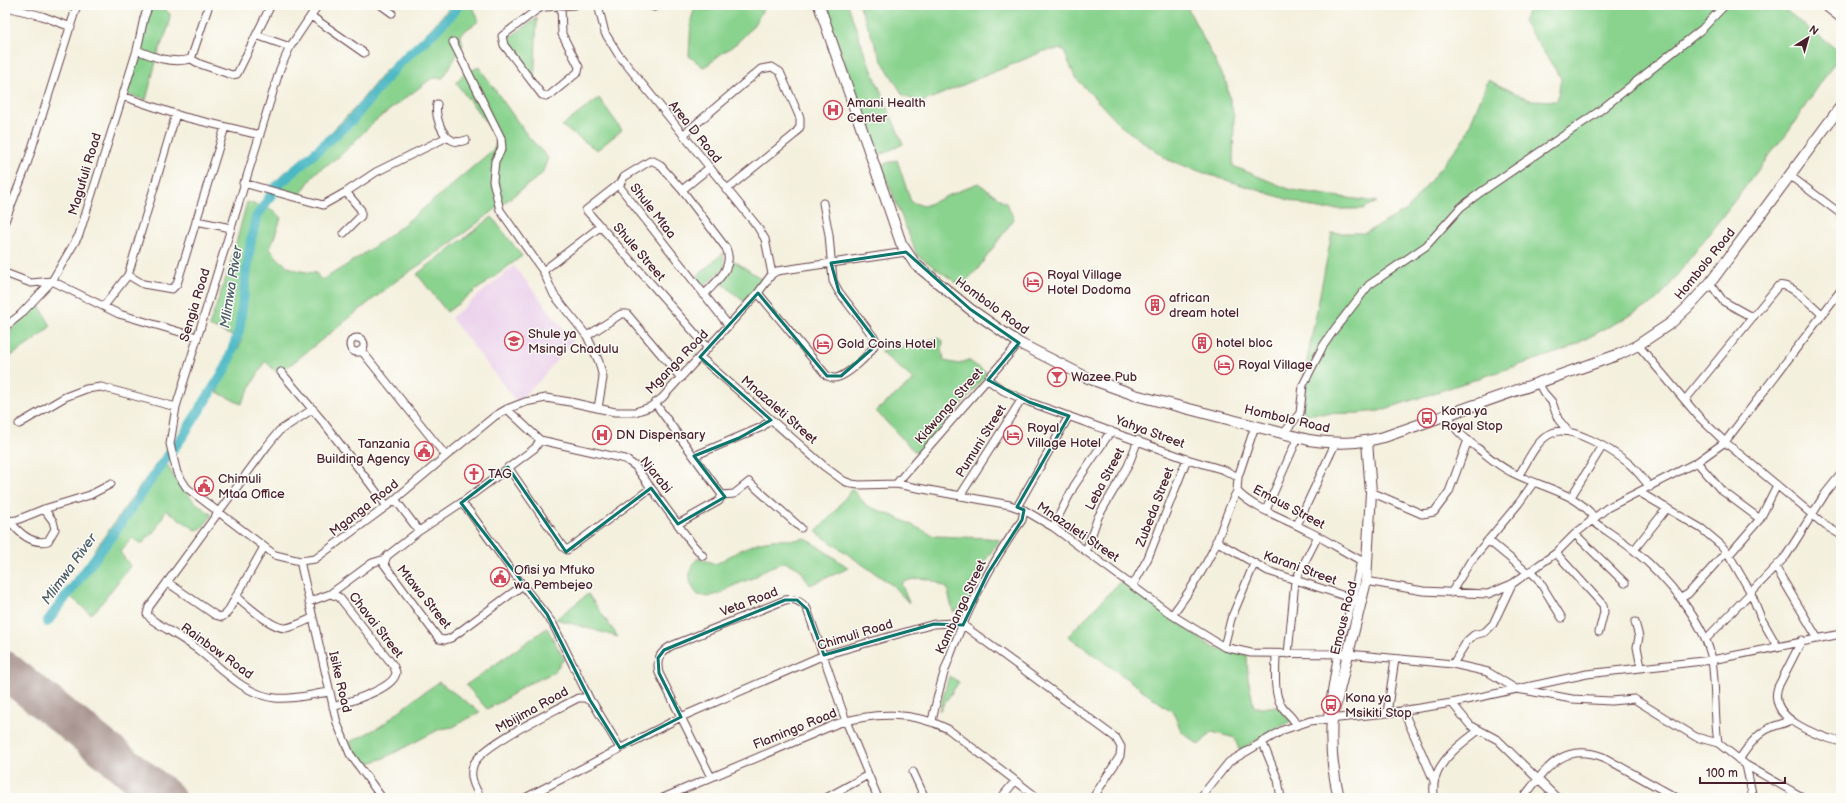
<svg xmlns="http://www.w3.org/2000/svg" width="1846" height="803" font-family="'Balsamiq Sans',sans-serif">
  <rect width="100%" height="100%" fill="#fdfcf7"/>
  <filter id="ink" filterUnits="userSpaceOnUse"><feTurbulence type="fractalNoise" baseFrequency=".025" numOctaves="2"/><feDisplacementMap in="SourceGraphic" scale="8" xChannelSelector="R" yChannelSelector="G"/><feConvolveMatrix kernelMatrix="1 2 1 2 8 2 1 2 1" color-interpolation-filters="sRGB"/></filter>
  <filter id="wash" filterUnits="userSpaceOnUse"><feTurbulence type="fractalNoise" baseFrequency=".012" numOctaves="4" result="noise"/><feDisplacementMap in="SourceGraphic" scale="16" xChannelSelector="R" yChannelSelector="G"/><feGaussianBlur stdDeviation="0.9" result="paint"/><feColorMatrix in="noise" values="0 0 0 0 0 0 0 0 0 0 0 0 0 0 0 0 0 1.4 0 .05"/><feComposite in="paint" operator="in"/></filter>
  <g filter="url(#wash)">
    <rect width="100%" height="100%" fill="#f4f0de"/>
    <path fill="#ebd1ec" d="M514,266l60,76 -7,5 -27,33 -23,22 -66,-84z"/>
    <path fill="#8ad38f" stroke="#6a795d" d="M152,5h8l10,9 -1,12 -10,24 -13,50 -20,-6z
      M452,5h18l4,4 5,12 -19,13 3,11 -20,33h-11l-57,43 -34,34 -26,18 -15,22 -12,-2 -15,-9 11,-11 23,-17 49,-49 29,-36 30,-25z
      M737,5h28c-10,22 -24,37 -44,49 -6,4 -10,10 -18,13l-14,-11 2,-36 4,-13 13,3z
      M824,5h24l17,49 38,90 -21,10 -8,-5z
      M859,5h327l40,77 8,35 -1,49 58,24 86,12 -15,7h-44l-108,-34 -42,-15 -47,-34 -46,-49 -12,-28 -19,2 -124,52 -17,-8 -21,-34z
      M1532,5h247l62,48 -52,77 -132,171 -92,49 -186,61 -19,2 -53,1 -9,-8 34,-173h33l42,-23 58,-73 23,-57 42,20 27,1 4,-23 -38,-57z
      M537,18l-3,66 -7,-15 -21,-29z
      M479,67l48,68 21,23 -6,16 -91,69 -55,38 -106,84 -13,8 -12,-12 -24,43 -24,-12 25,-52 -33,-14 20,-57 18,-67 26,8 8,8 -11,31c15,19 23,22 46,24l5,7c63,-34 118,-85 173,-131l4,-11 -42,-55 7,-9z
      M599,98l23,32 -25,20 -35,-24z
      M897,160l14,42 13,4 54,-23 28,20 8,16 -37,51 -16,16 -44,-31 -36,-90z
      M492,217l30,39 -75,56 -30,-38z
      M723,253l2,14c-9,7 -13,14 -22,19l-8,-8z
      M733,260l30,20 -12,17 -8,4 -21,-18 11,-15z
      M39,305l12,21 -19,16 -27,18v-25z
      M940,338l3,3 -1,8 2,12 15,3 9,-4 19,13 -32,40 -38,41 -41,-43 38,-31 -34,-29z
      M162,456l15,26 18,20 17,13 -10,13 -6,2 -30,-20 -10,19 -14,15 -10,-6 -12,14 10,14 -33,43 -6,5 -20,-17 26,-35 -3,-11z
      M852,489l15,17 29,11 38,19 54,2 12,2c-6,8 -12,15 -16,24 -8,16 -11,42 -31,48l-6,-24c-17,-10 -26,-13 -46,-5l8,20 -17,-18 -76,-53 16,-17z
      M806,538l43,30 -39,17 -10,-16 -15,-7 -17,6 -13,9 -20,8 -14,8 -13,4 -10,-2c-10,-11 -12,-25 0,-37l18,6c18,-10 35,-22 56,-24 12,-1 22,1 34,-2z
      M1121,581l91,66 35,8 1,23 6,29h26l11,14 -52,29 -4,-12 -23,-6 -13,13 -18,-14 -7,-18 -106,-77z
      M588,594l30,43 -62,-18z
      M547,628l17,31 -11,14 -30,13 -19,14 -17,9 -21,-24z
      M949,676l10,6 -20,29z
      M439,682l41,30 -27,15 -13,2 -56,29 -22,8 -12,-24 31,-16 32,-26z"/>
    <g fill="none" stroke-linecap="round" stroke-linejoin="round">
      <path stroke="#4bb8c4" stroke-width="10" d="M47,622l67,-89 50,-72 19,-25 43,-68 13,-37 12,-91 5,-22 20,-31 76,-67 46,-56 34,-30 21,-21 5,-8"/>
      <path stroke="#9f8884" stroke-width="38" d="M5,670l161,128"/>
    </g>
  </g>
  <g filter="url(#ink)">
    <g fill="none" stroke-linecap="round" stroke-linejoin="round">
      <g stroke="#643e46" stroke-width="9">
        <path id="street" d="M318,5l-28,42 -10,22 -104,338 -6,37 7,29 10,15 88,67 25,6 15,-2 72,-53 59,-50 49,-40 12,-7 18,-7 21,-4 24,4 45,10h20l15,-5 12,-9 96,-105 14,-19 5,-3 129,-19
          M381,5l11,8
          M598,5l7,28 13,21 139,172 8,13 7,35
          M649,5l5,2
          M1823,5l18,14
          M561,6l1,28 17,33 -1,5 -28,23 -4,1 -4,-1 -38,-50 -2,-9 36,-27 7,-2 30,-2
          M7,7l35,9 29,11
          M311,16l53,37
          M256,35l34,12
          M453,42l48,96 1,10 -7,13 -2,20 7,29 43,61 11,24 33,41 12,26 4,16 -5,30
          M137,50c16,7 35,14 54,9l18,-54
          M191,59l9,5 32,11 5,-1 34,-69
          M122,96l62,21 76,18
          M437,104c-3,16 9,45 29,36
          M176,114l-47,158 -1,3 15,9 29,5 5,-5 48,-157
          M683,135l78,-66 11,-2 8,5 20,46v9l-6,8 -68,55
          M709,168l-27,22 -23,-26 -6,-3h-3l-26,16 -5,9 110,140
          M1789,175l52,39
          M243,183l80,22 23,-13 30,-20 71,-35
          M619,184l-33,26 122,138
          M682,190l44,58c9,20 -10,33 -22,47
          M5,221l21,-54 51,-162
          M196,221l35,7
          M344,233l17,-17v-6l-15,-18
          M543,271l58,-45
          M5,273l26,10 21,-2 67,33 78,23
          M1710,283l13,18 25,14 6,1
          M758,293l69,83c2,0 4,2 6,2 12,1 42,-27 43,-38l-37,-48 -6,-11 -4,-46 -6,-32
          M104,306l24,-31
          M5,327l15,-12 32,-34 27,-46 58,-185 7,-32 5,-13
          M587,336l34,-22h6l54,64
          M350 345a7 7 0 1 1 14 0a7 7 0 1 1-14 0Z
          M1638,345l61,72 26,25 101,84 15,9
          M361,350l85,106
          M700,357l125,110 19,14 8,3 7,1 37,-1 114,21 14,5 29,17 119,88 52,32 27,6 97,1 105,10 35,8 28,17 13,2 43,8 39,2 23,-2 62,38 22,6 28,22 58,33
          M281,372l43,51 63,83
          M988,380l16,11 25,11 158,57 37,11 14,7
          M1539,384l5,9 8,9 6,17 9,11
          M1685,400l93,-114c13,-4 34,20 44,28
          M655,403l67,92 -3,6 -41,23
          M313,409l-34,22 -12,15 -118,161 -2,7 4,5c16,11 35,21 50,33 23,19 43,42 74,46 18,2 37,-4 55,-6
          M507,409l33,31 85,19 10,7 58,79 10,11
          M1449,415c5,16 15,22 27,32 11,8 22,19 35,25 28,15 63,19 83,45
          M19,424l46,-27 21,-8 15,-2 75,20
          M1255,426l-17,51 -1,14c15,17 49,28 69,39 21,10 41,24 62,34
          M1284,433l16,-20 3,-28 20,-39 11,-16 35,-45 57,-39 35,-39 20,-15 117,-80 104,-83 23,-24
          M694,456l68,-29 8,-7
          M1697,462l24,28 39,29
          M508,467l55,80 4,3 84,-62
          M1519,475c9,-14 17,-35 33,-42 18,-9 61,18 75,29 9,7 16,17 23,25
          M896,484l123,-141
          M1371,492l51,22 12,-2 15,-20 19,-52
          M1639,492l63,37 19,16 8,10 22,38 10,25 16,28
          M722,495l12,-1 15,-12 52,46
          M960,496l62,-97
          M1571,497l31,-50
          M395,499l24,32 42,-28 8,8 49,68 3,4 -2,5 -68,50 -6,2 -6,-1 -55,-75 3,-8 32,-25
          M461,503l74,-55 5,-8
          M1017,507l52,-91
          M1266,510l32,-73
          M1591,520c15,11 31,20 45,32 29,24 69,70 76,108 4,27 2,55 6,83
          M5,521l12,-1 27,-11 46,-14 21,-11
          M10,521c9,12 22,24 38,20l7,-12 -2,-8 -9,-12
          M1297,525l38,-81
          M1053,527l21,-41 37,-55
          M1575,534l50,49
          M1488,540l40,33
          M1216,541l52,30 89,29
          M1634,550l33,-42
          M1086,551l12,-34 30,-51 10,-26
          M1556,553l47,52 1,7 -5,20
          M1729,555l31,-36 17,-34
          M300,561l37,162 13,31 32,44
          M1776,568l42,71
          M1530,571l8,8 24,39
          M1366,581l57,10 65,3 24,-10 44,-31 19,-19 32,-26 90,-46 28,-20 116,-152
          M167,582l48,33 7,2 5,-4 37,-66
          M521,583l32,41 37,76
          M1133,585l15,-27 39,-99
          M1451,593l19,-31 49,-59 15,-21
          M330,594l42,-31 13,-4
          M236,596c11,9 36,33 50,32 8,-1 19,-7 27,-10
          M1681,598l7,-4 38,-42
          M309,602l21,-8 9,3 54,68 3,7c0,17 -49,30 -63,35
          M1172,615c15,-20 30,-42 41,-65 9,-20 14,-40 24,-59
          M1635,622l4,15 -2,10 4,20
          M1706,639l80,-83 39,-62 16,-20
          M1802,640l-24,47c-11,32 40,49 63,55
          M1224,647l7,-28 23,-55
          M1276,654c0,16 -3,38 5,51 4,8 12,11 15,20
          M1288,654l7,-73 23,-45
          M1453,664l14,-23 7,-6 11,-3 8,-8 19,-40
          M1452,703l18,22 28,15 59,58
          M1403,710l31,71
          M1387,713l8,-54
          M1327,719l12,-73 14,-47 8,-39
          M932,721c4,-18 8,-37 14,-54 18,-51 44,-103 76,-147l2,-10
          M1262,741l16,39 3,18
          M1739,760c7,-11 18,-27 31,-32 7,-4 13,-3 20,-8
          M1746,765l7,33
          M913,772l12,26
          M711,777l-52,-104c-3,-13 0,-20 12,-27l114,-46c10,-2 16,1 22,9l39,112 32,77
          M481,798c-6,-10 -12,-21 -8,-32 5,-20 85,-57 105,-68h7l8,5 27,45
          M525,798l156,-81 143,-62 110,-31 20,-1 9,2 153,113 5,9 -1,9 -27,42
          M663,798l173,-74c37,-12 77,-13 112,5l90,69
          M826,798l42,-23
          M1001,798l14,-17
          M1200,798l29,-36 54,-32 27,-9 77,-8 65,-10 135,-29 125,-14 129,-26
          M1434,798c0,-6 -1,-13 1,-19 6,-21 27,-36 44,-49
          M1523,798c23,-29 39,-56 80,-41l74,41"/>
      </g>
      <g stroke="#643e46" stroke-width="12">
        <path id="secondary" d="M819,5l82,238 14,21 55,45 49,34 69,35 47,17 174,45c27,4 49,4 75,-3l236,-83 18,-9 33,-22 17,-16 22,-24 131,-177
          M1339,798c-6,-25 -9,-54 -7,-79l34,-138 5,-89 -4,-50"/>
      </g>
      <use href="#street" stroke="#fff" stroke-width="7"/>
      <use href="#secondary" stroke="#fff" stroke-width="10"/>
    </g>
  </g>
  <path fill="none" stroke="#0f766e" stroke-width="3" stroke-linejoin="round" d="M906,252l64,57 49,34 -31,37 41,22 40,14 -52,91 7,3 -2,10 -34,53 -25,52 -29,-1 -110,31 -17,-46 -10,-9h-12l-121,50 -6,8 1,15 22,44 -61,31 -30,-48 -43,-86 -86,-111 47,-36 58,85 85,-64 27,36 47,-27 -31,-41 45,-18 32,-18 -71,-63 58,-64 69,83h14l31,-27 5,-7 -38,-50 -8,-29z"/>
  <defs>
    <g id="hospital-ring" transform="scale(1)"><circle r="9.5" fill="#fdfcf7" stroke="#d1495b" stroke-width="1.5"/><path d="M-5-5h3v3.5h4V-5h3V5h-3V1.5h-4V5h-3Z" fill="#d1495b"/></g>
    <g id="hotel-ring" transform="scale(1)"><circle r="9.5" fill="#fdfcf7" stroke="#d1495b" stroke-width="1.5"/><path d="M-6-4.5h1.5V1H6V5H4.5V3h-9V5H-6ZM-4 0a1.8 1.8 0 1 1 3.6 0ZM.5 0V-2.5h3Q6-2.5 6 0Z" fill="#d1495b"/></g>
    <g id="building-ring" transform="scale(1)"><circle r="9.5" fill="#fdfcf7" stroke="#d1495b" stroke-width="1.5"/><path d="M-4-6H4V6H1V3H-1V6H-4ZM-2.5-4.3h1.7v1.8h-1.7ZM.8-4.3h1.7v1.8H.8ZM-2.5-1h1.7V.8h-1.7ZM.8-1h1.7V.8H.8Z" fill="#d1495b"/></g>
    <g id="school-ring" transform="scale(1)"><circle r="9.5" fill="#fdfcf7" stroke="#d1495b" stroke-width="1.5"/><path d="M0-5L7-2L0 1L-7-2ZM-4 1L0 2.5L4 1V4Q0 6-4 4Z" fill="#d1495b"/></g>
    <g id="bar-ring" transform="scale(1)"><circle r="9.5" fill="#fdfcf7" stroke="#d1495b" stroke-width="1.5"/><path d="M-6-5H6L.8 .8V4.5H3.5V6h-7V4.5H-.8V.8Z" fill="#d1495b"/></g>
    <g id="bus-ring" transform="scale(1)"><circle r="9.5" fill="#fdfcf7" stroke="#d1495b" stroke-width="1.5"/><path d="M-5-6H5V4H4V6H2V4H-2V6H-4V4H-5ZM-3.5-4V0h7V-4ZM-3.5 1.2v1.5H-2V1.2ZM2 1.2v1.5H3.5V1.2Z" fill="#d1495b"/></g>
    <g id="civic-ring" transform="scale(1)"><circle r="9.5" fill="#fdfcf7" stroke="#d1495b" stroke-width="1.5"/><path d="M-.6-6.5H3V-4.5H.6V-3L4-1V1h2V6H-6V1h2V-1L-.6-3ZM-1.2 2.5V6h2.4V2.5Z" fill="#d1495b"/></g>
    <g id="church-ring" transform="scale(1)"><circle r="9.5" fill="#fdfcf7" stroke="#d1495b" stroke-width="1.5"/><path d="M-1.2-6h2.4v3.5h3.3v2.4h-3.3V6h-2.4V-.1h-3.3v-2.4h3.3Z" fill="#d1495b"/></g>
  </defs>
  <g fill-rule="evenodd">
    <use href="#hospital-ring" x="833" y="110"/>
    <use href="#hotel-ring" x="1033" y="282"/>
    <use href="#building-ring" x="1155" y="305"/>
    <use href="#school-ring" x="514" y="341"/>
    <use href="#building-ring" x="1202" y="343"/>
    <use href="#hotel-ring" x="823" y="344"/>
    <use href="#hotel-ring" x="1224" y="365"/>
    <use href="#bar-ring" x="1057" y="377"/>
    <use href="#bus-ring" x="1427" y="418"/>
    <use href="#hospital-ring" x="602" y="435"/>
    <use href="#hotel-ring" x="1013" y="435"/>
    <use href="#civic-ring" x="424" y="451"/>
    <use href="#church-ring" x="474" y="474"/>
    <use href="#civic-ring" x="204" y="486"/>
    <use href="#civic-ring" x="500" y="577"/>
    <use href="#bus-ring" x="1331" y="705"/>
  </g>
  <g text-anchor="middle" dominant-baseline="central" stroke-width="3" stroke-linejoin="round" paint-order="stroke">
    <g font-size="13" fill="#4a1f2b" stroke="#fdfcf7" text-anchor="start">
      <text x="847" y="103">Amani Health<tspan x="847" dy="15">Center</tspan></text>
      <text x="1047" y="275">Royal Village<tspan x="1047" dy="15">Hotel Dodoma</tspan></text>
      <text x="1169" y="298">african<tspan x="1169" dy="15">dream hotel</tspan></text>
      <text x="528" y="334">Shule ya<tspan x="528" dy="15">Msingi Chadulu</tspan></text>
      <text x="1216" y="343">hotel bloc</text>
      <text x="837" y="344">Gold Coins Hotel</text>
      <text x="1238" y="365">Royal Village</text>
      <text x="1071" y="377">Wazee Pub</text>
      <text x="1441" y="411">Kona ya<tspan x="1441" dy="15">Royal Stop</tspan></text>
      <text x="1027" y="428">Royal<tspan x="1027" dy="15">Village Hotel</tspan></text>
      <text x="616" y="435">DN Dispensary</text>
      <text x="410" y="444" text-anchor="end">Tanzania<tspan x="410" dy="15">Building Agency</tspan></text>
      <text x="488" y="474">TAG</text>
      <text x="218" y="479">Chimuli<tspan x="218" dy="15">Mtaa Office</tspan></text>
      <text x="514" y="570">Ofisi ya Mfuko<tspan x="514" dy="15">wa Pembejeo</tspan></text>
      <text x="1345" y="698">Kona ya<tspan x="1345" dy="15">Msikiti Stop</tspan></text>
    </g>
    <g font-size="13" fill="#4a1f2b" stroke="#fdfcf7">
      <text transform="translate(695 132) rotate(51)">Area D Road</text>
      <text transform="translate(85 174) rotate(-73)">Magufuli Road</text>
      <text transform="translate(653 211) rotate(52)">Shule Mtaa</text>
      <text transform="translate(639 252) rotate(49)">Shule Street</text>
      <text transform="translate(1705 264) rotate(-51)">Hombolo Road</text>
      <text transform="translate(195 305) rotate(-73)">Sengia Road</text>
      <text transform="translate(992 306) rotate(36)">Hombolo Road</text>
      <text transform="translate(677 362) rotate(-46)">Mganga Road</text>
      <text transform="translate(949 406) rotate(-49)">Kidwanga Street</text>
      <text transform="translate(779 410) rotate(41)">Mnazaleti Street</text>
      <text transform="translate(1287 419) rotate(13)">Hombolo Road</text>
      <text transform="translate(1150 432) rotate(20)">Yahya Street</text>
      <text transform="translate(981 441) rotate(-58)">Pumuni Street</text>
      <text transform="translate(656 475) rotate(51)">Njarabi</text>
      <text transform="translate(1105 479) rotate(-62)">Leba Street</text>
      <text transform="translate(1155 507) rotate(-69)">Zubeda Street</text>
      <text transform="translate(1289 507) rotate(28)">Emaus Street</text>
      <text transform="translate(364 508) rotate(-38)">Mganga Road</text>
      <text transform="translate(1078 532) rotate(34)">Mnazaleti Street</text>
      <text transform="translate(1300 568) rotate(20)">Karani Street</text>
      <text transform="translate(424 597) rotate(51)">Mtawa Street</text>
      <text transform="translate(749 602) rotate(-21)">Veta Road</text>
      <text transform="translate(961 607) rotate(-65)">Kambanga Street</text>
      <text transform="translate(1344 618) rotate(-76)">Emous Road</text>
      <text transform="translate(376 625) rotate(52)">Chavai Street</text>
      <text transform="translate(855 635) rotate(-17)">Chimuli Road</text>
      <text transform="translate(217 651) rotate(36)">Rainbow Road</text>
      <text transform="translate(340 682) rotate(77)">Isike Road</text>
      <text transform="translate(532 710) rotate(-29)">Mbijima Road</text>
      <text transform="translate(795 729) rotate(-22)">Flamingo Road</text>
    </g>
    <g font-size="14" font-style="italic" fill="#4a5c68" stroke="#fdfcf7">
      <text transform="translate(231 287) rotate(-81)">Mlimwa River</text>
      <text transform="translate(69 569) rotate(-54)">Mlimwa River</text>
    </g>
  </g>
  <rect width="1846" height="803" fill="none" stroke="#fdfcf7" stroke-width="20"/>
  <g transform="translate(1808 38) rotate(37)" stroke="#fdfcf7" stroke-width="3" paint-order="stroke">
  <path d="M0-3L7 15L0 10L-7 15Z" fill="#4a1f2b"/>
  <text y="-6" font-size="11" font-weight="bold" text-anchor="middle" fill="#4a1f2b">N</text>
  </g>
  <path d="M1700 777v6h85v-6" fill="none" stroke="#4a1f2b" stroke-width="2"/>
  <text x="1706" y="777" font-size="12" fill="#4a1f2b" stroke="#fdfcf7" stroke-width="3" paint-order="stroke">100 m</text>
</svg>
